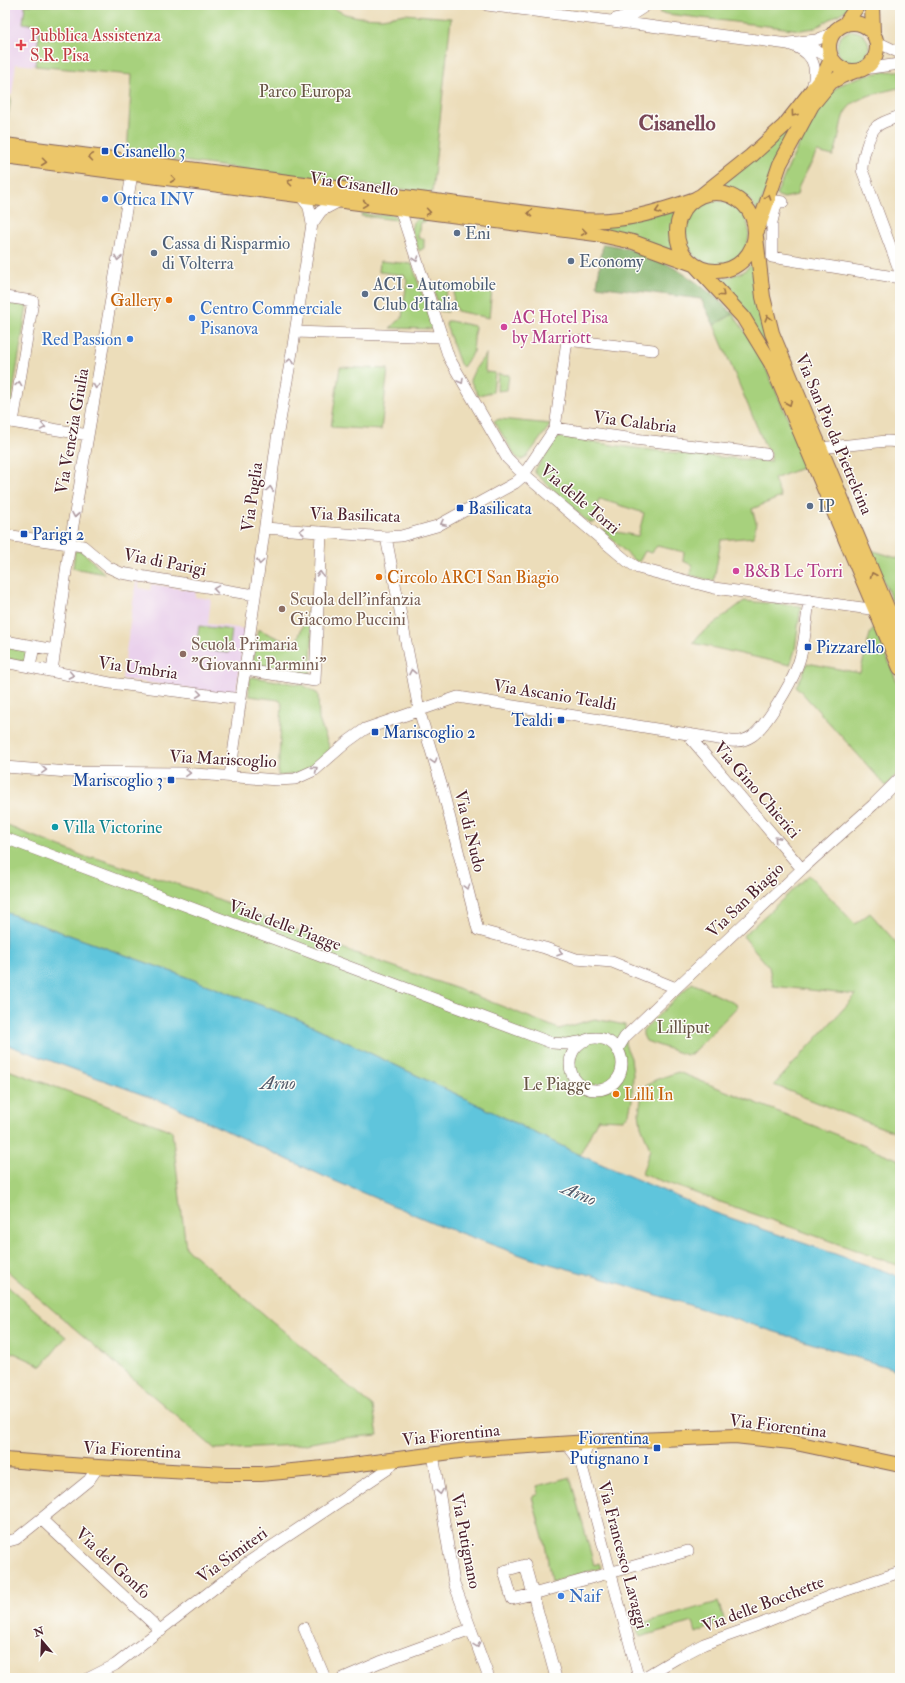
<svg xmlns="http://www.w3.org/2000/svg" width="905" height="1683" font-family="'IM FELL Double Pica',serif">
  <rect width="100%" height="100%" fill="#fdfcf7"/>
  <filter id="ink" filterUnits="userSpaceOnUse"><feTurbulence type="fractalNoise" baseFrequency=".025" numOctaves="2"/><feDisplacementMap in="SourceGraphic" scale="8" xChannelSelector="R" yChannelSelector="G"/><feConvolveMatrix kernelMatrix="1 2 1 2 8 2 1 2 1" color-interpolation-filters="sRGB"/></filter>
  <filter id="wash" filterUnits="userSpaceOnUse"><feTurbulence type="fractalNoise" baseFrequency=".012" numOctaves="4" result="noise"/><feDisplacementMap in="SourceGraphic" scale="16" xChannelSelector="R" yChannelSelector="G"/><feGaussianBlur stdDeviation="0.9" result="paint"/><feColorMatrix in="noise" values="0 0 0 0 0 0 0 0 0 0 0 0 0 0 0 0 0 1.4 0 .05"/><feComposite in="paint" operator="in"/></filter>
  <g filter="url(#wash)">
    <rect width="100%" height="100%" fill="#ecddba"/>
    <path fill="#ead1ec" d="M5,5h20l-2,18 17,2 -5,41 -19,-2 -4,31 -7,-1z
      M136,582h3v6l11,2 1,-6 45,7 -1,6 16,2 -3,25 37,5 -9,66 -114,-16z"/>
    <path fill="#a7d17d" stroke="#787854" d="M25,5h302l18,9 14,3 23,1 23,-4 46,4 -19,175 -305,-39 5,-79 -97,-9 5,-40 -17,-3z
      M586,5h49l-19,4z
      M668,5h181l-3,5 -31,18 -14,2 -142,-17z
      M837 47a16 16 0 1 1 32 0a16 16 0 1 1-32 0Z
      M895,71h5v22l-2,-5c-18,5 -48,8 -55,29 -4,13 -4,26 -10,39l-16,-4 -18,34 -2,9 -13,3 -8,-3c12,-26 40,-97 65,-110 16,-9 36,-13 54,-14z
      M5,97l6,1 -6,39z
      M802,111l-45,101c-6,-17 -22,-21 -37,-25z
      M685 233a32 32 0 1 1 64 0a32 32 0 1 1-64 0Z
      M677,211l-5,21 2,17 -1,2 -87,-26z
      M362,213c5,1 11,3 16,2 8,0 15,-4 20,5l-37,-4z
      M419,218l7,1v3h-6l-2,16 6,1v9l-5,3 -8,-22 2,-7z
      M380,261l32,3 22,65 -44,-1 12,-10 5,-38 -3,-5 -25,-3z
      M755,262l22,104 -60,-85 26,-9z
      M432,283l17,2 -5,15 4,12 -8,-1z
      M458,286l34,3 -3,29 -32,-7c-4,-10 -6,-16 1,-25z
      M9,303l18,3 -18,110 -4,-1v-86z
      M733,314l25,37 51,114 -35,14 7,18 -29,12 4,13 -2,15 -33,3 -7,41 -24,-6 2,-10 -9,-4 1,-9 -27,-6 -6,7 -6,-2 -6,11 -5,-2 -33,-31 37,7 6,-23c-16,-5 -30,-10 -45,-14l-5,24 -6,-1 -53,-49v-3l22,-32 6,-1c69,13 138,18 208,25v-10l-5,-4 -52,-123z
      M447,321h3l25,5 -2,27 -10,14 -3,-3 -14,-39z
      M486,354l-1,16 1,2 9,1 -2,19 -15,3 -8,-15 5,-11z
      M340,367l48,2 -7,61 -50,-3z
      M498,374l11,1 -2,15 -10,1z
      M500,419l51,5 -25,34 -5,2 -5,-3 -22,-36z
      M75,550l8,2 22,22 -32,-6z
      M871,550l29,9v47l-8,-5z
      M744,601l57,5 -6,44 -5,15 -97,-22 6,-8z
      M311,604l3,1 -4,71 -58,-8 6,-39 37,17z
      M199,626l33,4 -3,23 -33,-4z
      M875,627l25,63v80l-14,16 -90,-100 6,-10 5,-13 53,10 10,-39z
      M5,646l25,4 -2,12 -20,-3v-2l-3,-1z
      M252,677l51,8 15,9 1,26 12,31 -27,22 -26,3 4,-72 -3,-4 -30,-4v-16z
      M5,825l86,34 2,-2 102,33 160,63 106,37 98,39 36,-10 30,6v19l6,14 2,16 -1,26 -3,13 -6,7 -25,-1 -18,36 -124,-61 -156,-74 -122,-46 -173,-62z
      M809,875l46,49 15,-11 30,34v187l-47,-17 -79,-32 82,-90 -83,-9 -4,-19 -26,-31z
      M692,983l44,21 1,3 -46,47 -5,1 -40,-14 -3,-6v-5z
      M5,1069l87,31 80,31 14,117 187,159 5,28 -44,4 -35,6 -84,4 -210,-180z
      M678,1072l222,88v106l-258,-92 8,-25 -9,-23 -2,-14 4,-24 12,-8z
      M5,1284l61,53 -24,29 -37,-17z
      M570,1477l24,88 5,-2 2,5 -50,14 -5,-33 -14,-52 7,-3 -2,-8z
      M718,1602l7,19 -29,12 -3,-11 -53,15 -3,-12z"/>
    <path fill="#85b36c" stroke="#68694c" d="M603,244c51,6 94,34 130,70l-19,11 -13,-26 -104,-13z"/>
    <path fill="#5ec5dc" stroke="#547284" d="M5,912l173,62 122,46 156,74 124,61 133,57 180,62 7,4v93l-278,-87 -93,-26 -88,-32 -118,-50 -152,-71 -166,-61z"/>
  </g>
  <g filter="url(#ink)">
    <g fill="none" stroke-linecap="round" stroke-linejoin="round">
      <g stroke="#83625d" stroke-width="12">
        <path id="minor" d="M487,5l301,39c24,7 31,21 24,44
          M615,19l18,-5 14,-9
          M877,42l23,11
          M789,43l27,-3 17,-7
          M798,46l17,4 16,8
          M863,69l37,-5
          M900,116c-8,3 -16,5 -23,10 -8,6 -15,34 -15,44l38,102
          M300,195l9,12 3,17 9,-13 19,-10
          M783,202l-6,-1 -5,21v35l128,21
          M400,209l49,149 58,100 11,11 109,92 11,7 76,20 186,25
          M5,297l28,4 -20,121
          M295,332l147,5
          M5,421l83,14
          M555,428l12,-88 86,10
          M820,448l67,-7 13,1
          M265,528l121,9 15,-1 36,-10 78,-43 7,-6 33,-49 79,11 132,15
          M5,535l78,11 25,21 13,6 134,22
          M386,537l33,173 23,77 36,143 67,18 31,11 36,3 64,26
          M5,641l50,9
          M5,662l105,21 131,16
          M30,667l4,-21
          M245,670l70,11 6,-149
          M52,671l18,-128 62,-369
          M687,734l115,135
          M5,767l63,5 114,1 96,7 17,-1 20,-9 32,-28 18,-13 93,-32 273,44c8,1 15,-1 21,-5 14,-10 39,-52 45,-69 8,-20 9,-45 12,-67
          M230,776l48,-344 14,-80 20,-128
          M5,838l547,205 15,1 18,-3
          M570 1064a26 26 0 1 1 52 0a26 26 0 1 1-52 0Z
          M617,1050l8,-13 51,-49 126,-119 71,-64 27,-27
          M589,1442l-8,21 58,215
          M566,1443l15,20
          M433,1454l21,129 35,95
          M41,1519l120,112
          M5,1542l11,-3 25,-20 48,-39 9,-13
          M525,1565l8,29 -21,5 -8,-28z
          M304,1628l21,50
          M89,1678l26,-13 14,-11 118,-91 141,-94 8,-10
          M343,1678l37,-16 91,-33
          M556,1678l-23,-84 155,-43
          M643,1678l34,-20 27,-14 54,-19 77,-31 65,-22"/>
      </g>
      <g stroke="#83625d" stroke-width="16">
        <path id="major" d="M872,5l1,28
          M829 47a24 24 0 1 1 48 0a24 24 0 1 1-48 0Z
          M845,24l13,-19
          M5,145l577,75c40,3 76,-8 113,-21
          M5,157l591,77 37,8 60,22
          M677 232a39 39 0 1 1 78 0a39 39 0 1 1-78 0Z
          M702,195l49,-39 33,-30 40,-51 7,-16
          M757,231l23,-67 32,-59 19,-23 11,-6 13,-5
          M756,237l7,60 9,36 128,305
          M695,265l48,52 28,46 129,305
          M5,1460l93,7 128,7h35l83,-8 123,-16 122,-8 146,-6 56,6 109,23"/>
      </g>
      <use href="#minor" stroke="#fff" stroke-width="11"/>
      <use href="#major" stroke="#ecc669" stroke-width="14"/>
    </g>
    <defs><path id="oneway-chevron" d="M-2-3.5L2.5 0L-2 3.5" fill="none" stroke-width="1.6" stroke-linecap="round" stroke-linejoin="round"/></defs>
    <g stroke="#9b724a">
      <use href="#oneway-chevron" transform="translate(794 114) rotate(126)"/>
      <use href="#oneway-chevron" transform="translate(91 157) rotate(-172)"/>
      <use href="#oneway-chevron" transform="translate(44 162) rotate(7)"/>
      <use href="#oneway-chevron" transform="translate(173 179) rotate(7)"/>
      <use href="#oneway-chevron" transform="translate(290 182) rotate(-173)"/>
      <use href="#oneway-chevron" transform="translate(768 197) rotate(-72)"/>
      <use href="#oneway-chevron" transform="translate(365 204) rotate(8)"/>
      <use href="#oneway-chevron" transform="translate(658 211) rotate(163)"/>
      <use href="#oneway-chevron" transform="translate(428 212) rotate(8)"/>
      <use href="#oneway-chevron" transform="translate(530 213) rotate(-173)"/>
      <use href="#oneway-chevron" transform="translate(584 232) rotate(8)"/>
      <use href="#oneway-chevron" transform="translate(722 294) rotate(43)"/>
      <use href="#oneway-chevron" transform="translate(768 318) rotate(-105)"/>
      <use href="#oneway-chevron" transform="translate(789 403) rotate(67)"/>
      <use href="#oneway-chevron" transform="translate(873 575) rotate(-113)"/>
    </g>
    <g stroke="#ae9aa0">
      <use href="#oneway-chevron" transform="translate(118 258) rotate(100)"/>
      <use href="#oneway-chevron" transform="translate(416 259) rotate(71)"/>
      <use href="#oneway-chevron" transform="translate(290 361) rotate(-79)"/>
      <use href="#oneway-chevron" transform="translate(461 381) rotate(60)"/>
      <use href="#oneway-chevron" transform="translate(19 384) rotate(-81)"/>
      <use href="#oneway-chevron" transform="translate(96 386) rotate(100)"/>
      <use href="#oneway-chevron" transform="translate(43 427) rotate(9)"/>
      <use href="#oneway-chevron" transform="translate(270 489) rotate(-82)"/>
      <use href="#oneway-chevron" transform="translate(75 515) rotate(100)"/>
      <use href="#oneway-chevron" transform="translate(443 523) rotate(153)"/>
      <use href="#oneway-chevron" transform="translate(302 531) rotate(-176)"/>
      <use href="#oneway-chevron" transform="translate(260 562) rotate(98)"/>
      <use href="#oneway-chevron" transform="translate(320 574) rotate(-88)"/>
      <use href="#oneway-chevron" transform="translate(216 589) rotate(-171)"/>
      <use href="#oneway-chevron" transform="translate(412 672) rotate(-101)"/>
      <use href="#oneway-chevron" transform="translate(71 675) rotate(11)"/>
      <use href="#oneway-chevron" transform="translate(199 694) rotate(7)"/>
      <use href="#oneway-chevron" transform="translate(434 761) rotate(73)"/>
      <use href="#oneway-chevron" transform="translate(315 769) rotate(-37)"/>
      <use href="#oneway-chevron" transform="translate(44 770) rotate(4)"/>
      <use href="#oneway-chevron" transform="translate(188 773) rotate(3)"/>
      <use href="#oneway-chevron" transform="translate(777 839) rotate(-131)"/>
      <use href="#oneway-chevron" transform="translate(467 887) rotate(75)"/>
      <use href="#oneway-chevron" transform="translate(560 953) rotate(19)"/>
      <use href="#oneway-chevron" transform="translate(440 1492) rotate(81)"/>
      <use href="#oneway-chevron" transform="translate(477 1645) rotate(70)"/>
    </g>
  </g>
  <path fill="#e0444e" stroke="#fdfcf7" stroke-width="1.5" d="M19 39h4v4h4v4h-4v4h-4v-4h-4v-4h4z"/>
  <g fill="#1a4fb4" stroke="#fdfcf7" stroke-width="1.5">
    <rect x="101" y="147" width="8" height="8" rx="2"/>
    <rect x="456" y="504" width="8" height="8" rx="2"/>
    <rect x="20" y="530" width="8" height="8" rx="2"/>
    <rect x="804" y="643" width="8" height="8" rx="2"/>
    <rect x="557" y="716" width="8" height="8" rx="2"/>
    <rect x="371" y="728" width="8" height="8" rx="2"/>
    <rect x="167" y="776" width="8" height="8" rx="2"/>
    <rect x="653" y="1444" width="8" height="8" rx="2"/>
  </g>
  <g fill="#3f7fe0" stroke="#fdfcf7" stroke-width="1.5">
    <circle cx="105" cy="199" r="4"/>
    <circle cx="192" cy="318" r="4"/>
    <circle cx="130" cy="339" r="4"/>
    <circle cx="561" cy="1596" r="4"/>
  </g>
  <g fill="#5c6f8a" stroke="#fdfcf7" stroke-width="1.5">
    <circle cx="457" cy="233" r="4"/>
    <circle cx="154" cy="253" r="4"/>
    <circle cx="571" cy="261" r="4"/>
    <circle cx="365" cy="294" r="4"/>
    <circle cx="810" cy="506" r="4"/>
  </g>
  <g fill="#e8710a" stroke="#fdfcf7" stroke-width="1.5">
    <circle cx="169" cy="300" r="4"/>
    <circle cx="379" cy="577" r="4"/>
    <circle cx="616" cy="1094" r="4"/>
  </g>
  <g fill="#d1479c" stroke="#fdfcf7" stroke-width="1.5">
    <circle cx="504" cy="327" r="4"/>
    <circle cx="736" cy="571" r="4"/>
  </g>
  <g fill="#8d6e63" stroke="#fdfcf7" stroke-width="1.5">
    <circle cx="282" cy="609" r="4"/>
    <circle cx="183" cy="654" r="4"/>
  </g>
  <circle fill="#0f9aa8" stroke="#fdfcf7" stroke-width="1.5" cx="55" cy="827" r="4"/>
  <g text-anchor="middle" dominant-baseline="central" stroke-width="3" stroke-linejoin="round" paint-order="stroke">
    <g font-size="17" fill="#be3a42" stroke="#fdfcf7" text-anchor="start">
      <text x="30" y="35">Pubblica Assistenza<tspan x="30" dy="20">S.R. Pisa</tspan></text>
    </g>
    <g font-size="17" fill="#665444" stroke="#fdfcf7">
      <text x="305" y="91">Parco Europa</text>
      <text x="683" y="1027">Lilliput</text>
      <text x="557" y="1084">Le Piagge</text>
    </g>
    <g font-size="17" fill="#164399" stroke="#fdfcf7" text-anchor="start">
      <text x="113" y="151">Cisanello 3</text>
      <text x="468" y="508">Basilicata</text>
      <text x="32" y="534">Parigi 2</text>
      <text x="816" y="647">Pizzarello</text>
      <text x="553" y="720" text-anchor="end">Tealdi</text>
      <text x="383" y="732">Mariscoglio 2</text>
      <text x="163" y="780" text-anchor="end">Mariscoglio 3</text>
      <text x="649" y="1438" text-anchor="end">Fiorentina<tspan x="649" dy="20">Putignano 1</tspan></text>
    </g>
    <g font-size="17" fill="#4a1f2b" stroke="#fdfcf7">
      <text transform="translate(354 184) rotate(8)">Via Cisanello</text>
      <text transform="translate(635 422) rotate(7)">Via Calabria</text>
      <text transform="translate(72 431) rotate(-80)">Via Venezia Giulia</text>
      <text transform="translate(834 434) rotate(67)">Via San Pio da Pietrelcina</text>
      <text transform="translate(252 497) rotate(-82)">Via Puglia</text>
      <text transform="translate(580 499) rotate(40)">Via delle Torri</text>
      <text transform="translate(355 515) rotate(2)">Via Basilicata</text>
      <text transform="translate(165 562) rotate(11)">Via di Parigi</text>
      <text transform="translate(138 668) rotate(8)">Via Umbria</text>
      <text transform="translate(555 695) rotate(9)">Via Ascanio Tealdi</text>
      <text transform="translate(223 759) rotate(3)">Via Mariscoglio</text>
      <text transform="translate(757 790) rotate(49)">Via Gino Chierici</text>
      <text transform="translate(470 831) rotate(76)">Via di Nudo</text>
      <text transform="translate(745 900) rotate(-44)">Via San Biagio</text>
      <text transform="translate(285 925) rotate(20)">Viale delle Piagge</text>
      <text transform="translate(778 1426) rotate(7)">Via Fiorentina</text>
      <text transform="translate(451 1435) rotate(-6)">Via Fiorentina</text>
      <text transform="translate(132 1450) rotate(3)">Via Fiorentina</text>
      <text transform="translate(466 1541) rotate(79)">Via Putignano</text>
      <text transform="translate(232 1555) rotate(-36)">Via Simiteri</text>
      <text transform="translate(623 1555) rotate(75)">Via Francesco Lavaggi</text>
      <text transform="translate(113 1563) rotate(43)">Via del Gonfo</text>
      <text transform="translate(763 1604) rotate(-21)">Via delle Bocchette</text>
    </g>
    <g font-size="17" fill="#366cbe" stroke="#fdfcf7" text-anchor="start">
      <text x="113" y="199">Ottica INV</text>
      <text x="200" y="308">Centro Commerciale<tspan x="200" dy="20">Pisanova</tspan></text>
      <text x="122" y="339" text-anchor="end">Red Passion</text>
      <text x="569" y="1596">Naif</text>
    </g>
    <g font-size="17" fill="#4e5e75" stroke="#fdfcf7" text-anchor="start">
      <text x="465" y="233">Eni</text>
      <text x="162" y="243">Cassa di Risparmio<tspan x="162" dy="20">di Volterra</tspan></text>
      <text x="579" y="261">Economy</text>
      <text x="373" y="284">ACI - Automobile<tspan x="373" dy="20">Club d'Italia</tspan></text>
      <text x="818" y="506">IP</text>
    </g>
    <g font-size="17" fill="#c56008" stroke="#fdfcf7" text-anchor="start">
      <text x="161" y="300" text-anchor="end">Gallery</text>
      <text x="387" y="577">Circolo ARCI San Biagio</text>
      <text x="624" y="1094">Lilli In</text>
    </g>
    <g font-size="17" fill="#b23c85" stroke="#fdfcf7" text-anchor="start">
      <text x="512" y="317">AC Hotel Pisa<tspan x="512" dy="20">by Marriott</tspan></text>
      <text x="744" y="571">B&amp;B Le Torri</text>
    </g>
    <g font-size="17" fill="#785e54" stroke="#fdfcf7" text-anchor="start">
      <text x="290" y="599">Scuola dell'infanzia<tspan x="290" dy="20">Giacomo Puccini</tspan></text>
      <text x="191" y="644">Scuola Primaria<tspan x="191" dy="20">"Giovanni Parmini"</tspan></text>
    </g>
    <g font-size="17" fill="#0d838f" stroke="#fdfcf7" text-anchor="start">
      <text x="63" y="827">Villa Victorine</text>
    </g>
    <g font-size="18" font-style="italic" fill="#515969" stroke="#fdfcf7">
      <text x="278" y="1083">Arno</text>
      <text transform="translate(579 1194) rotate(23)">Arno</text>
    </g>
    <g font-size="21" font-weight="bold" fill="#794758" stroke="#fdfcf7">
      <text x="677" y="123">Cisanello</text>
    </g>
  </g>
  <rect width="905" height="1683" fill="none" stroke="#fdfcf7" stroke-width="20"/>
  <g transform="translate(42 1641) rotate(341)" stroke="#fdfcf7" stroke-width="3" paint-order="stroke">
  <path d="M0-3L7 15L0 10L-7 15Z" fill="#4a1f2b"/>
  <text y="-6" font-size="11" font-weight="bold" text-anchor="middle" fill="#4a1f2b">N</text>
  </g>
</svg>
